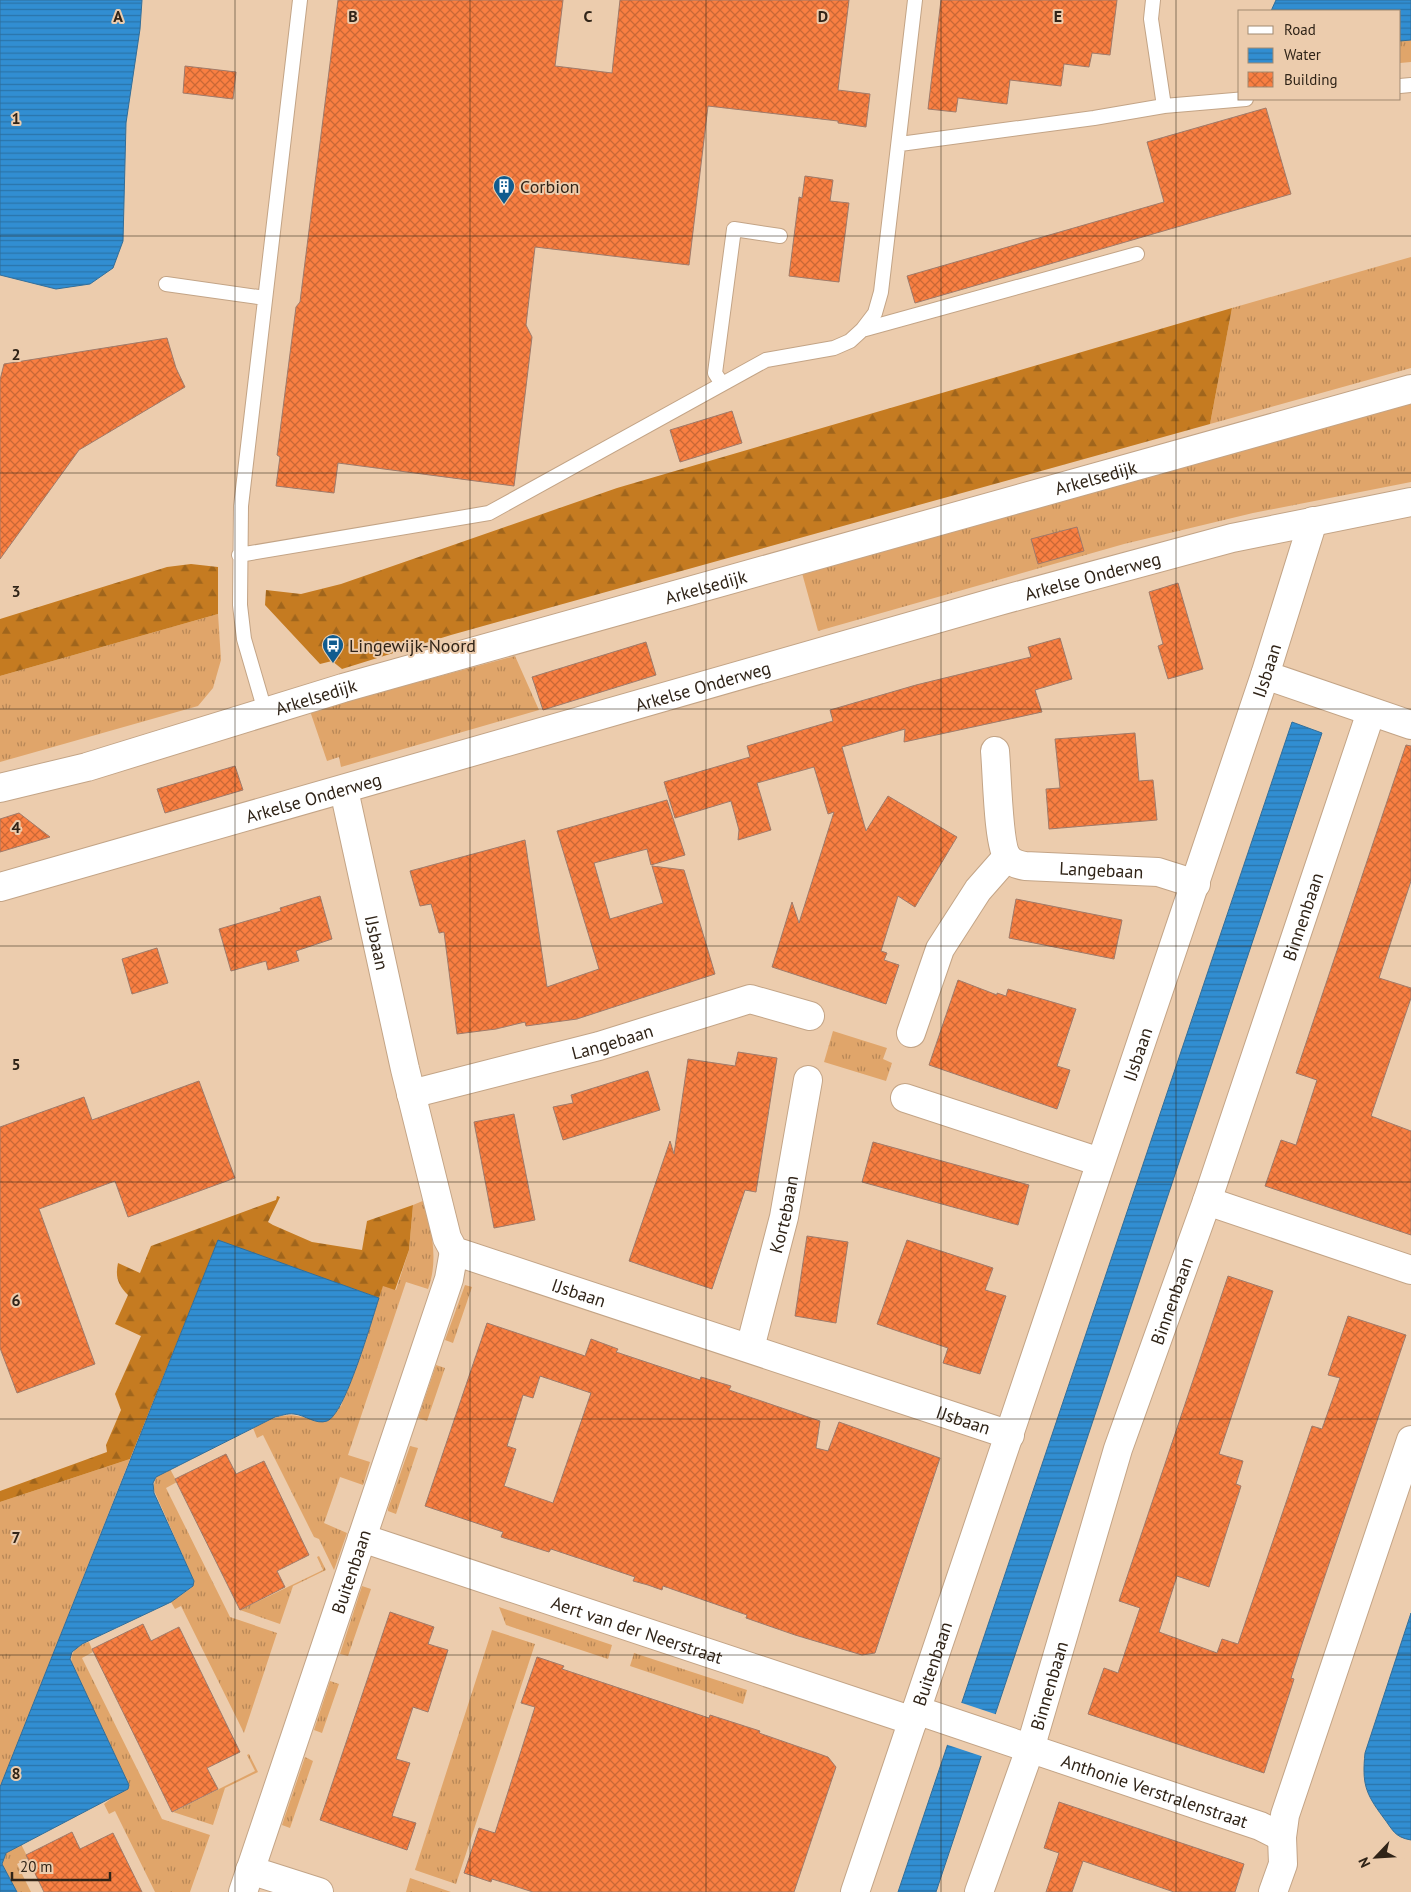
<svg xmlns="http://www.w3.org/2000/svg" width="1411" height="1892" font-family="'PT Sans',sans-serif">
  <defs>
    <pattern id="grass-tufts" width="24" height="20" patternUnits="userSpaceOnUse" patternTransform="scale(1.25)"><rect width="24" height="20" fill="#e0a56a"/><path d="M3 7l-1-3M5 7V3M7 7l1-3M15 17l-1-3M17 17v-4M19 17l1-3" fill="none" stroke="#b68656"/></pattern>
    <pattern id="forest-firs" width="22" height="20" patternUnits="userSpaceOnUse" patternTransform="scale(1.25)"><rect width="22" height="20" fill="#c57b21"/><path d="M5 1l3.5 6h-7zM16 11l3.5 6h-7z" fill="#a0651c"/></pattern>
    <pattern id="water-rules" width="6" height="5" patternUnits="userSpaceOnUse" patternTransform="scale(1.25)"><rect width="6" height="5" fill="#318ed2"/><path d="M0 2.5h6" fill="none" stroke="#2a74a9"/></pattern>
    <pattern id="building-cross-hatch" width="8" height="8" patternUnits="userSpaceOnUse" patternTransform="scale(1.25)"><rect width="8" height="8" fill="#f97f42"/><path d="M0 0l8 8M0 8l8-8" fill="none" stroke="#ca6836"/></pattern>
  </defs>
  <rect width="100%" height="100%" fill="#ecccad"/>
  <path fill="url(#grass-tufts)" d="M1411,40v22l-11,1v-22z
    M1411,257v111l-201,56 22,-116z
    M1411,402v80l-158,31 -129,31 -306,87 -16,-58z
    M218,614l3,46 -8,28 -15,18 -198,56v-86z
    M515,656l24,54 -198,57 -2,-10 -12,4 -17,-50z
    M833,1031l54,17 -4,11 9,4 -6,18 -62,-19z
    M425,1200c6,31 14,59 3,89l-22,-7 -58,173 22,7 -7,23 -23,-8 -16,46 23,10 -13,37 -15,-31 -5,-2 -51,-102 -6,3 -4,-10c27,-13 31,-17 61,-8l27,-14 42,-121 13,5 13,-40 4,-45z
    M465,1285l7,2 -19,56 -8,-3z
    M436,1365l9,3 -18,53 -9,-3z
    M410,1446l8,2 -22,66 -8,-3v-2z
    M130,1459l-130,329v-286z
    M170,1469l7,13 -11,6 64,129 47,16 -33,100 -63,-127 -6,3 -4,-7 20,-14 3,-7 -41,-93 3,-11z
    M319,1556l7,14 -33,16 -13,38 -40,-14 83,-40 -6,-13z
    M362,1586l9,3 -23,67 -8,-2z
    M499,1607l113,38 -4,14 -102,-34z
    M492,1630l43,14 -79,240 -41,-14z
    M89,1642l4,10 -11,6 80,161 48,16 -20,57h-35l-40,-81 -6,3 -5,-10 25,-19 -57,-118c-3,-13 3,-22 17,-25z
    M634,1653l113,37 -4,14 -113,-38z
    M330,1681l9,3 -17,49 -8,-3z
    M249,1754l9,18 -33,16 -12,37 -40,-13 82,-41 -8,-16z
    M305,1757l8,4 -23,67 -8,-3z
    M21,1844l7,14 -11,6 14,28h-14l-15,-28 4,-11z
    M410,1878l41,14h-45z"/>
  <path fill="url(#forest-firs)" d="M1232,308l-22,116 -759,211 -109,34 -10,-8 -12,3 -55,-59 1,-15 35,4 40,-10 276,-96z
    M191,564l27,3v47l-218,62v-57l167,-52z
    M277,1196l3,1 -12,25 5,3 39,17 50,8 5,-29 46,-16 -4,45 -14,40 -12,-4 -4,12 -161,-57 -88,218 -130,43v-11l107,-39 -1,-7 15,-35 -6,-16 26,-58 -26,-12 13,-29c-10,-10 -13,-18 -10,-32l22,10 11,-27 125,-46z"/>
  <path fill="url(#water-rules)" stroke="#316e9a" d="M0,0h142l-2,29 -14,94 -3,118 -10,27 -23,16 -34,5 -56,-14z
    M1276,0h135v40l-11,1v-30h-129z
    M1292,722l30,11 -386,1159h-38z
    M218,1240l161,58c-7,21 -34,117 -52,123 -11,4 -22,-6 -33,-7 -7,-1 -13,2 -19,3l-119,60 -3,6 1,10 40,88 -1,5 -22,16 -89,42 -10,8 -2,7 59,126 -1,4 -122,64 -4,11 15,28h-17v-105z
    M1411,1613v227c-17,-3 -18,-10 -28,-23 -18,-24 -21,-34 -18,-64z"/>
  <path fill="#ecccad" d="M959,1702l39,13 -14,42 -39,-13z"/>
  <path fill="url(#building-cross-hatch)" stroke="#a07a69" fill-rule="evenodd" d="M338,0h225l-8,66 57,7 8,-73h229l-11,90 32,4 -4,33 -28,-4v-2l-130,-15 -19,159 -154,-18 -9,78 6,12 -18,149 -176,-23 -4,30 -58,-7 4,-29 -3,-2 19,-148 4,-5z
    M941,0h176l-7,55 -18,-2 -3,14 -25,-3 -3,22 -51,-6 -3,24 -49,-6 -2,14 -28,-3z
    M185,66l51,6 -3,27 -50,-6z
    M1266,108l25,86 -376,109 -8,-27 257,-74 -17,-60z
    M805,176l28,4 -3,21 19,2 -10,79 -50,-6 10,-79 3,1z
    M167,338l9,30 9,19 -106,63 -79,109v-179l4,-16z
    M732,411l10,32 -62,19 -10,-32z
    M1077,527l7,24 -46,13 -7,-25z
    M1178,583l25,86 -35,10 -10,-33 5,-2 -14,-52z
    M1060,638l12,41 -37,11 7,22 -138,30 1,-13 -63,18 24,84 22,-35 69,41 -42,70 -17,-11 -17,55 6,2 -3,7 15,5 -13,39 -114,-37 20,-65 7,21 35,-111 -6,2 -14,-47 -57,16 14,47 -33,10 1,-10 -8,-29 -56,17 -11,-36 86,-25 -3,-11 86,-25 -3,-11 86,-25 115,-28 -3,-10z
    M646,642l10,33 -113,35 -11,-33z
    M1135,733l4,48 14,-1 4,40 -108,9 -3,-40 14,-1 -5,-49z
    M1406,745l5,1v135l-32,97 32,10v10l-40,118 40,15v104l-146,-49 16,-46 15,5 21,-65 -21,-7z
    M235,766l8,24 -78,23 -8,-24z
    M667,800l18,55 -34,10 -4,-16 -53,14 16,56 53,-16 -11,-37 32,4 31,104 -138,45 -51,7 -1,-4 -29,7 -39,5 -13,-102 -5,1 -8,-29 -11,2 -10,-35 115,-31 22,147 52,-18 -42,-138z
    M19,813l31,24 -50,15v-33z
    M320,896l12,43 -36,12 3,10 -31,9 -2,-9 -35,10 -12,-42 62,-18 -1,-3z
    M1016,899l106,21 -8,39 -105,-21z
    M157,948l11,35 -36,11 -10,-35z
    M958,980l39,15v-2l9,3 2,-7 68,20 -19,57 13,4 -13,39 -128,-44z
    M738,1052l39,6 -21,134 -11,-2 -33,99 -83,-28 41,-120 4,13 14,-95 47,7z
    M648,1071l12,39 -97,30 -10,-33 20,-4 -2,-8z
    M199,1081l36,97 -107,39 -13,-36 -76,28 56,155 -78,29 -17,-45v-221l84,-30 8,23z
    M514,1114l21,106 -41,8 -20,-106z
    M873,1142l156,43 -11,40 -156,-43z
    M807,1236l41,6 -12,81 -41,-7z
    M907,1240l86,28 -8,22 21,6 -26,78 -37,-11 5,-15 -71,-24z
    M1228,1276l45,15 -54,163 24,7 -7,23 5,2 -32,101 -32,-11 -18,56 58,21 5,-14 16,5 74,-218 10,3 18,-51 -12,-3 20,-59 58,19 -103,306 -12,37 3,1 -30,94 -176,-59 16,-46 14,5 22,-65 -21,-7z
    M487,1323l98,33 6,-17 27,10 -2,3 84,28 1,-3 30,9 -2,4 91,31 -4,27 12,3 11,-29 101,36 -65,195 -13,2 -67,-20 -49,-17 1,-3 -84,-29 -1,4 -14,-5 -15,-4 2,-4 -84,-28 -2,3 -48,-15 2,-5 -78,-26zM540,1376l51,17 -38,110 -49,-17 12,-37 -9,-3 16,-51 10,3z
    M226,1454l10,20 28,-13 45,94 -32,16 8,16 -45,23 -65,-131z
    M390,1612l44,15 -6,17 20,6 -20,62 -15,-5 -17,52 14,4 -18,53 24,7 -9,27 -87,-30z
    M143,1624l8,17 28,-14 61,125 -33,16 11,21 -46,23 -80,-163z
    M537,1657l27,9 -2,3 147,49 1,-3 50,16 -1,2 69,24 8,10 -42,125h-261l-41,-13 -1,3 -27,-9 15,-45 16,5 40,-126 -14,-4z
    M1059,1802l185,62 -9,28h-61l-91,-31 -11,31h-26l13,-39 -15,-5z
    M72,1832l8,17 33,-16 29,59h-98l-18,-37z"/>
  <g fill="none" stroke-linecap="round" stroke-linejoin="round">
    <g stroke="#c3a486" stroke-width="16">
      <path id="service" d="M1153,0l-2,19 13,87
        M1400,86l11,-1
        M900,144l194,-26 70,-12 82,-7
        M166,284l99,14
        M862,330l275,-76
        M722,384l-7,-11 19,-144 46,7
        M239,555l250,-42 277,-153 68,-12 16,-7 12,-11 13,-17 6,-21 34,-292
        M265,711l-21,-72 -4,-34 1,-99 59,-506"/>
    </g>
    <g stroke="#c3a486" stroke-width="30">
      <g id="minor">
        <path d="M1265,675l146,50"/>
        <path id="s1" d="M995,751c2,20 3,95 13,107 4,5 11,7 17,8l133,6 38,12"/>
        <path id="s2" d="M344,790l61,279 42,169 7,13 556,184"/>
        <path id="s3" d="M0,887l999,-286 233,-63 179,-36"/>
        <path d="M911,1033l29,-84 38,-59 29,-33"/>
        <path id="s4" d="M411,1094l188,-48 151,-47 60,17"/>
        <path d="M905,1098l195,64"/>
        <path d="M1207,1201l204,69"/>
        <path id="s5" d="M750,1348l34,-131 24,-137"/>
        <path id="s6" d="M362,1538l551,183"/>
        <path id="s7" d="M916,1710l344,116 22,11"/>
        <path d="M250,1870l69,22"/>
        <path id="s8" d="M243,1892l206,-613 5,-28"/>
        <path id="s9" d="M855,1892l410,-1217 48,-154"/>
        <path id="s10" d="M979,1892l51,-143 88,-300 89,-248 164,-489"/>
        <path d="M1273,1892l10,-28 -1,-27 3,-22 126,-375"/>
      </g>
    </g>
    <g stroke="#c3a486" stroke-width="30">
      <g id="secondary">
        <path id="s11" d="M0,788l87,-21 256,-79 1068,-299"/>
      </g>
    </g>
    <use href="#service" stroke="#fff" stroke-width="14"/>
    <use href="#minor" stroke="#fff" stroke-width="28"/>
    <use href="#secondary" stroke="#fff" stroke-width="28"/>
  </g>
  <path fill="none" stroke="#302418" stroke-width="1" stroke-opacity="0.55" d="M235,0v1892M470,0v1892M706,0v1892M941,0v1892M1176,0v1892M0,236h1411M0,473h1411M0,709h1411M0,946h1411M0,1182h1411M0,1419h1411M0,1655h1411"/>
  <defs>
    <g id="building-pin" transform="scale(1.125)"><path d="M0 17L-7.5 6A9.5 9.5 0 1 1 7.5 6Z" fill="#105c8f" stroke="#ecccad"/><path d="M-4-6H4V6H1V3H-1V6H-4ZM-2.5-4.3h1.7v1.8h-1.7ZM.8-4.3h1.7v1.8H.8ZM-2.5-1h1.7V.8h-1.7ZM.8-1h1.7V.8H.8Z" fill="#fff"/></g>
    <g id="bus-pin" transform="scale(1.125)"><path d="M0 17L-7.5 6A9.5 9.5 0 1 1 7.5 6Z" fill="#105c8f" stroke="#ecccad"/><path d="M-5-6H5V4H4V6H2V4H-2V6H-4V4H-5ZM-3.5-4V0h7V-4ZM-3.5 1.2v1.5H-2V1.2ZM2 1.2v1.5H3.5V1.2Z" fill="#fff"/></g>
  </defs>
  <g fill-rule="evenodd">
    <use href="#building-pin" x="504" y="186"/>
    <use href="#bus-pin" x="333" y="645"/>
  </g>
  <g text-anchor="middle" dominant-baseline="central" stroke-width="4" stroke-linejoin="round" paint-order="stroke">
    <g font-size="18" fill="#302418" stroke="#ecccad" text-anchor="start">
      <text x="520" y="186">Corbion</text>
      <text x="349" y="645">Lingewijk-Noord</text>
    </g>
    <g font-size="18" fill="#302418" stroke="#ecccad">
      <text stroke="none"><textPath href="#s11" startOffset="1139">Arkelsedijk</textPath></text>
      <text stroke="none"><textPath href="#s3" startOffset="1136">Arkelse Onderweg</textPath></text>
      <text stroke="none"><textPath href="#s11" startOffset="734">Arkelsedijk</textPath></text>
      <text stroke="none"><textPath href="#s9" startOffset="1289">IJsbaan</textPath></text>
      <text stroke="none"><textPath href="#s3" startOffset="731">Arkelse Onderweg</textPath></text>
      <text stroke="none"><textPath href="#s11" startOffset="329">Arkelsedijk</textPath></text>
      <text stroke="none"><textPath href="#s3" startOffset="326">Arkelse Onderweg</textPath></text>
      <text stroke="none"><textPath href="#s1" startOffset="204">Langebaan</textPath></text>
      <text stroke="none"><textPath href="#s10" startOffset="1028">Binnenbaan</textPath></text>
      <text stroke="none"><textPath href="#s2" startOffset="156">IJsbaan</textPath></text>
      <text stroke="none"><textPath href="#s4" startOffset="208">Langebaan</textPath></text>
      <text stroke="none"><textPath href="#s9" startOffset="884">IJsbaan</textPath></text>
      <text stroke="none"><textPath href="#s5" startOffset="138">Kortebaan</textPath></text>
      <text stroke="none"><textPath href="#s2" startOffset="606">IJsbaan</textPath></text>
      <text stroke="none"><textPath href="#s10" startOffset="622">Binnenbaan</textPath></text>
      <text stroke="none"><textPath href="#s2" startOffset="1011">IJsbaan</textPath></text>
      <text stroke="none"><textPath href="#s8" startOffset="338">Buitenbaan</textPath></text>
      <text stroke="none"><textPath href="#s6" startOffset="290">Aert van der Neerstraat</textPath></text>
      <text stroke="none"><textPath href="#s9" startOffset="241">Buitenbaan</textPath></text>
      <text stroke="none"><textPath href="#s10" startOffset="218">Binnenbaan</textPath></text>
      <text stroke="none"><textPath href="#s7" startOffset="252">Anthonie Verstralenstraat</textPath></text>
    </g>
  </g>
  <g font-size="16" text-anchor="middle" font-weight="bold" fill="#302418" stroke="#ecccad" stroke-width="4" stroke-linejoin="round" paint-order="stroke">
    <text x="118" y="22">A</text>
    <text x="353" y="22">B</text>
    <text x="588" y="22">C</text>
    <text x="823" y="22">D</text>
    <text x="1058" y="22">E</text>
    <text x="16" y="124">1</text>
    <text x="16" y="360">2</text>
    <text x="16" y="597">3</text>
    <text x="16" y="833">4</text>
    <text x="16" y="1070">5</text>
    <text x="16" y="1306">6</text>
    <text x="16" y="1543">7</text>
    <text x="16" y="1779">8</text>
  </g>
  <rect x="1238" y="10" width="162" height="90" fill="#ecccad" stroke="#a18971"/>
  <rect x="1248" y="26" width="25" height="8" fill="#ffffff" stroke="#a18971"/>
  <text x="1284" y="35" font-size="15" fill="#302418">Road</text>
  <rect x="1248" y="48" width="25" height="15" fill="url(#water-rules)" stroke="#a18971"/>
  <text x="1284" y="60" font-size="15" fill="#302418">Water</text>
  <rect x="1248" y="72" width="25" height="15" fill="url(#building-cross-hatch)" stroke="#a18971"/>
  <text x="1284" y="85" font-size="15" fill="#302418">Building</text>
  <g transform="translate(1376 1857) rotate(245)" stroke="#ecccad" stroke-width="4" paint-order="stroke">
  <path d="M0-4L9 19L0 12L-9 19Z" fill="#302418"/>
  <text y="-8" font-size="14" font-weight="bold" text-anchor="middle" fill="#302418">N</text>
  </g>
  <path d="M12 1872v8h98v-8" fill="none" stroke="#302418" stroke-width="2.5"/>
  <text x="20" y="1872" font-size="15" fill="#302418" stroke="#ecccad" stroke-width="4" paint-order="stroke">20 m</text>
</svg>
